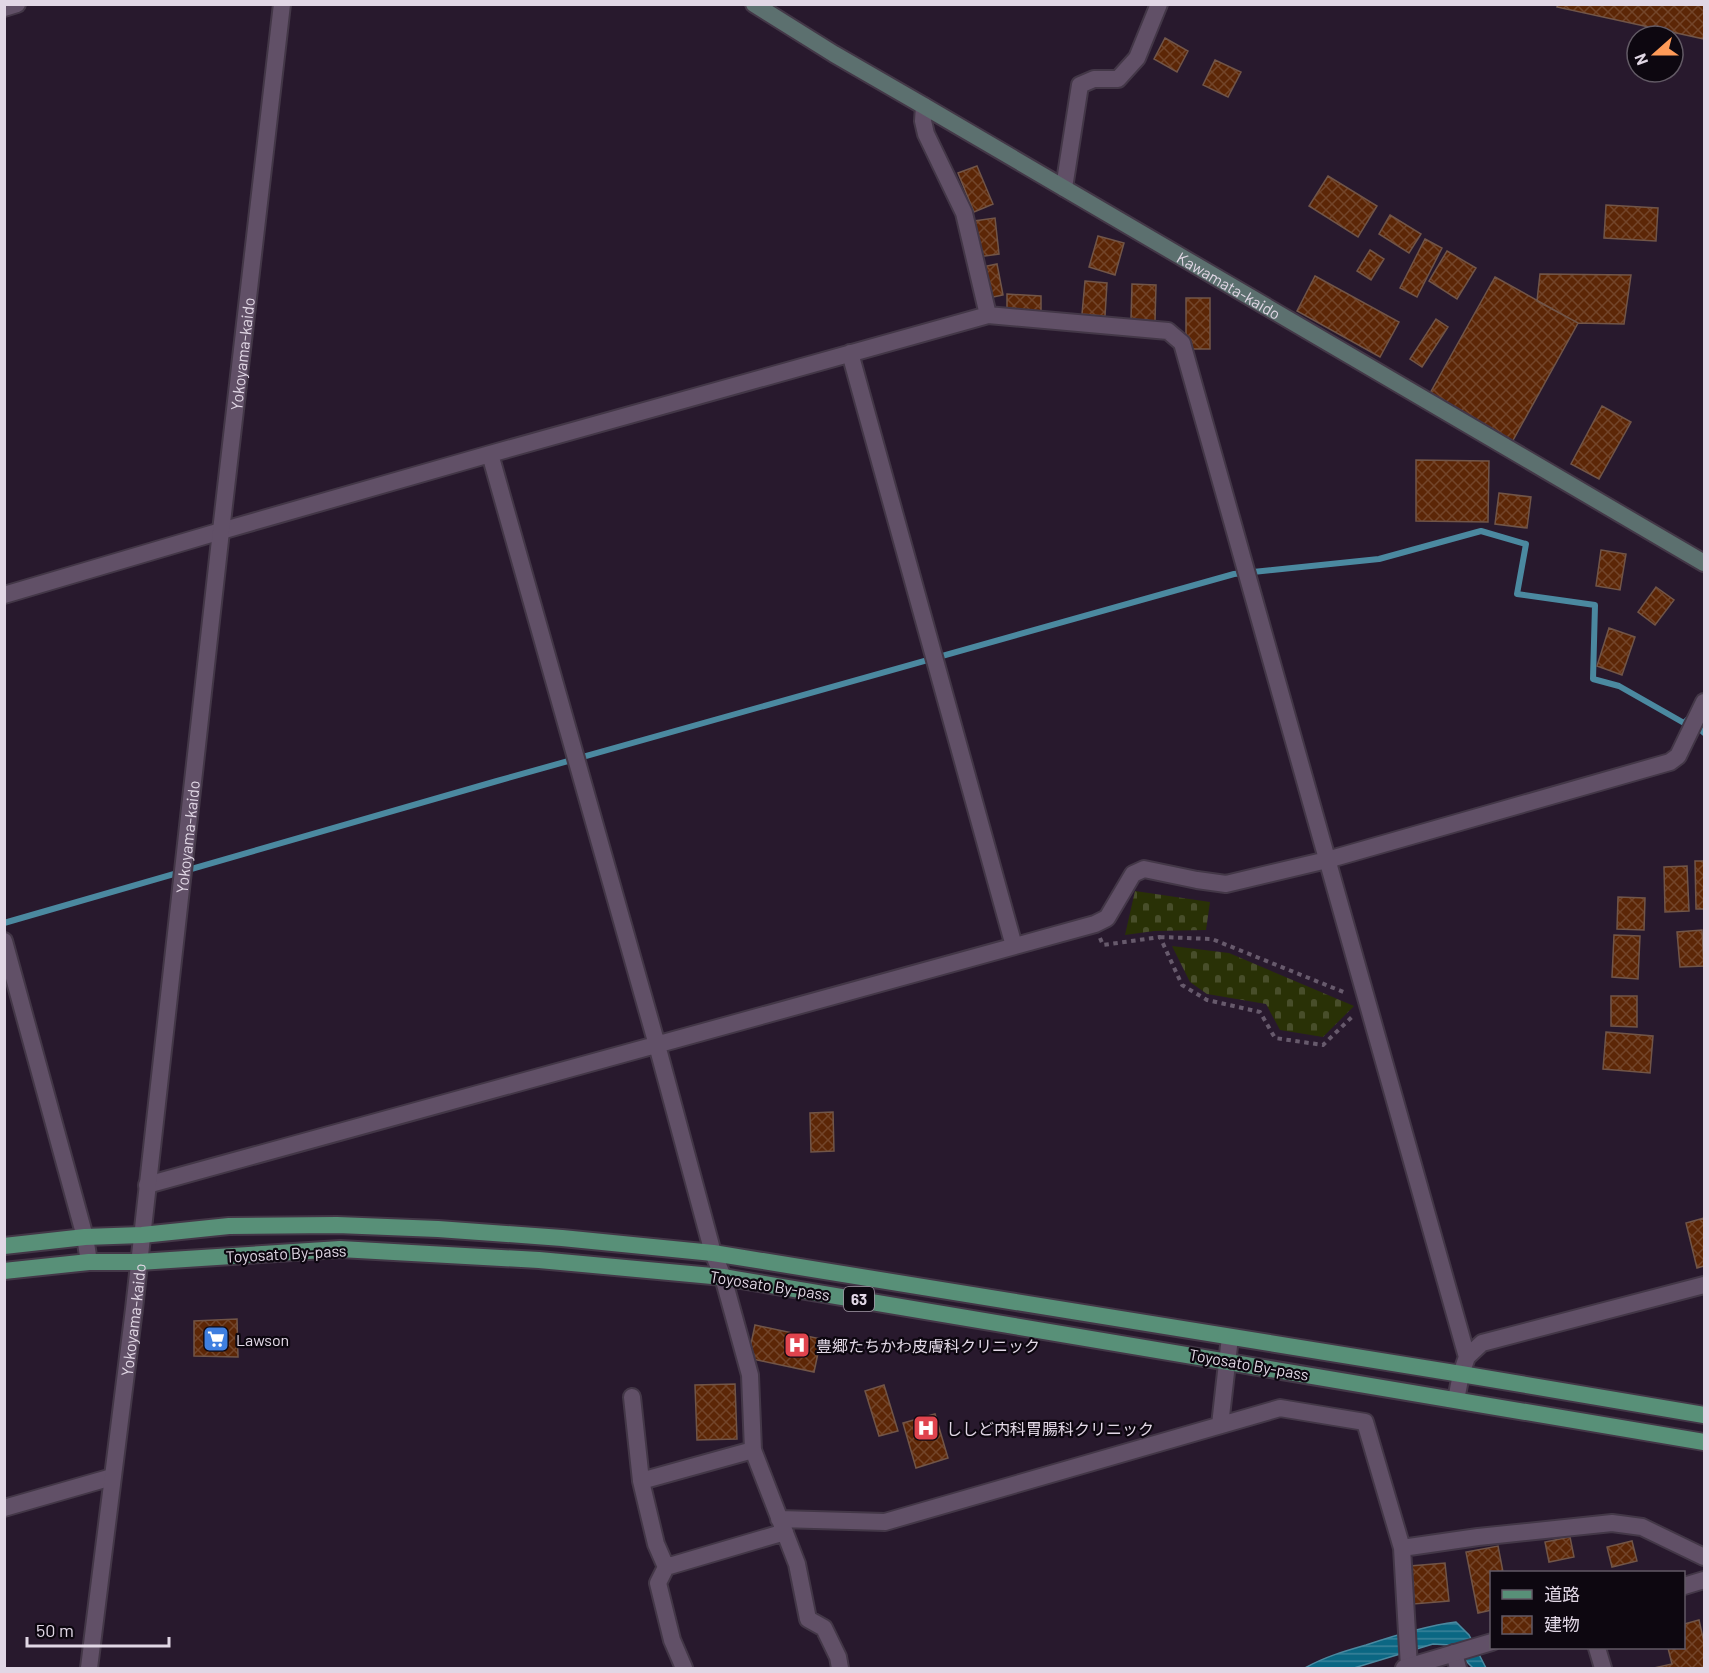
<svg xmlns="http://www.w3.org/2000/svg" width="1709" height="1673" font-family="Barlow,'Noto Sans JP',sans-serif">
  <defs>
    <pattern id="cemetery-stones" width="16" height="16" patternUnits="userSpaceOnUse" patternTransform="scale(1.5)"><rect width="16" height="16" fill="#293106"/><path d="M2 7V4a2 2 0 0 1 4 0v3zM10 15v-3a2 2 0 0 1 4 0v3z" fill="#484e2a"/></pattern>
    <pattern id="water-rules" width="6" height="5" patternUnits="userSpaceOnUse" patternTransform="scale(1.5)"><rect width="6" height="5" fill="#0b6783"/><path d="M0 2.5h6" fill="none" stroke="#3a839a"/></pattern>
    <pattern id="building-cross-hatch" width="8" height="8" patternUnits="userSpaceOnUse" patternTransform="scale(1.5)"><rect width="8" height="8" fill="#5c2606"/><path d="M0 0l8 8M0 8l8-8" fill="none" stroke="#73452a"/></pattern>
  </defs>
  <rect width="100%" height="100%" fill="#28192d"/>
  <path fill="url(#cemetery-stones)" d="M1135,891l75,11 -4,28 -52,1 -29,4z
    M1172,946l57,7 125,53 -31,31 -43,-7 -14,-26 -59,-10 -17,-12z"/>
  <path fill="url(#water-rules)" stroke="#4b89a0" stroke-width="1.5" d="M1456,1622l13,13 17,33h-13l-23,-23 -17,-1 -79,24h-49c19,-11 40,-17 61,-23 30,-10 59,-19 90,-23z"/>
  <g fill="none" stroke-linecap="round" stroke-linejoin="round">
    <path stroke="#4b89a0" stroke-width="6" d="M4,923l493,-142 737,-207 145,-15 102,-28 45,13 -9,50 78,11 -2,74 26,7 65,37 5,-5 15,15"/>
  </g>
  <path fill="url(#building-cross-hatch)" stroke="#715548" stroke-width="1.5" d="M1558,4h146v35l-147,-32z
    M1165,38l23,13 -11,21 -23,-13z
    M1215,60l26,12 -13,25 -25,-12z
    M977,166l16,38 -19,8 -16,-39z
    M1328,176l49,30 -19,31 -49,-31z
    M1606,205l52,3 -2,33 -52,-3z
    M1390,215l31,19 -12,19 -30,-19z
    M995,218l4,36 -21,3 -4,-36z
    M1098,236l26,7 -9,32 -26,-8z
    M1425,239l17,9 -25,49 -17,-9z
    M1370,250l14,9 -13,21 -14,-9z
    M1447,251l29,17 -19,31 -28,-18z
    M997,264l6,31 -15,3 -6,-31z
    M1540,274l91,1 -7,49 -46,-1 -41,-22z
    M1315,276l84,46 -19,35 -83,-46z
    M1495,277l83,46 -66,119 -83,-47z
    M1085,281l22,2 -2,33 -23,-2z
    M1132,284l24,1 -1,36 -24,-1z
    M1007,294l34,2v15l-34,-1z
    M1186,298h24v51h-24z
    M1436,319l12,8 -26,40 -12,-8z
    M1602,406l29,16 -32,57 -28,-15z
    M1416,460l73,1 -1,61 -72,-1z
    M1499,493l32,4 -4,31 -32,-4z
    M1601,550l25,4 -6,36 -24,-4z
    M1656,587l18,13 -19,25 -17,-13z
    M1609,628l26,9 -13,38 -25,-9z
    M1695,861h9v48h-8z
    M1687,866l2,45 -24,1 -1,-45z
    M1618,897l27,1 -1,32 -27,-1z
    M1702,930l2,36 -24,1 -3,-35z
    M1614,935l26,1 -2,43 -26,-2z
    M1611,996h26v31l-26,-1z
    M1606,1032l47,4 -3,37 -47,-4z
    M833,1112l1,39 -23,1 -1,-39z
    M1704,1218v48l-7,2 -11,-45z
    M237,1319l1,38 -44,-1v-35z
    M755,1325l66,14 -7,33 -66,-14z
    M735,1384l2,55 -40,1 -2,-55z
    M884,1385l14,46 -19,5 -14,-45z
    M935,1414l13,44 -32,10 -13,-45z
    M1570,1537l4,20 -25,5 -4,-20z
    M1632,1541l5,20 -25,6 -5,-20z
    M1498,1546l5,26h-11v38l-14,3 -12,-61z
    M1445,1563l4,38 -36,3 -3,-38z
    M1699,1620l5,22v26h-50l18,-4 -4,-16h16v-24z
    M1699,1620l5,22v26h-50l18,-4 -4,-16h16v-24z"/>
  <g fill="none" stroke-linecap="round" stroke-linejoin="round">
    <g stroke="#433747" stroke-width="20">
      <path id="minor" d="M4,8l13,-4
        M924,106l-1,15 3,13 38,79 24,102
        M1064,188l16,-103 14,-6h24l19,-21 22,-54
        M850,353l164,593
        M490,454l167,591 56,208 10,24 27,98 3,75 44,114 11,55 16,9 14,29 2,11
        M4,595l217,-64 269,-77 498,-139 180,16 14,12 285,1014
        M4,941l81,296 4,25
        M147,1185l948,-261 12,-6 26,-44 11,-5 53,11 29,4 101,-24 343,-98 8,-6 26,-54
        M632,1397l9,84 15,63 10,23 -8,16 14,57 12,28
        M1456,1400l5,-26 6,-17 15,-14 222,-58
        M1220,1425l10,-88
        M641,1481l112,-31
        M4,1508l108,-31
        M779,1519l106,3 395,-114 85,14 37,126 7,119
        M1402,1548l76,-11 134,-14 30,4 62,30
        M666,1567l119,-35
        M1597,1648l6,20
        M1454,1653l4,15"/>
    </g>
    <g stroke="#433747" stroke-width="20">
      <g id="tertiary">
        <path d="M1684,1586l20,-6"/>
        <path id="s1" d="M89,1668l45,-359 87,-778 61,-527"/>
        <path d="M1404,1668l88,-26"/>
      </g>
    </g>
    <g stroke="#433747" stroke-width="20">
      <g id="secondary">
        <path id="s2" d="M754,4l80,50 90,52 780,457"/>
      </g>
    </g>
    <g stroke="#433747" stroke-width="20">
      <path id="primary" d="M4,1246l81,-9 57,-2 87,-9 108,-1 101,4 124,9 151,15 748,121 243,41
        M4,1271l85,-9h50l201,-13 199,11 184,17 981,165"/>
    </g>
    <path stroke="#675a6c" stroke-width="4" stroke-dasharray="4.5 4.5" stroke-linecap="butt" d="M1160,937l52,2 134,54
      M1100,938l3,7 57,-8 22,48 25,15 53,12 15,26 48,7 31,-30"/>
    <use href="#minor" stroke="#615067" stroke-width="16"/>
    <use href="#tertiary" stroke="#615067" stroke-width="16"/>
    <use href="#secondary" stroke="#5c706f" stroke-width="16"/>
    <use href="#primary" stroke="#589078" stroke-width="16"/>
  </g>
  <defs>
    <g id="supermarket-square" transform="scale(1.35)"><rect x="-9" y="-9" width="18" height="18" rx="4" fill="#3f7fe0" stroke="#0d0710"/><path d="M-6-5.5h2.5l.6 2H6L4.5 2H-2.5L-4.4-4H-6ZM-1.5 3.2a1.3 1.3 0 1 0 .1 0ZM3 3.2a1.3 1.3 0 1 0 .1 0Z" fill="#fff"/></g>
    <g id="hospital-square" transform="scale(1.35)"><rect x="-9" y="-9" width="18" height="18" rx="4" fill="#e0444e" stroke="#0d0710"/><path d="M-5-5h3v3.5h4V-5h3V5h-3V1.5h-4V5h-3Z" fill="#fff"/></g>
  </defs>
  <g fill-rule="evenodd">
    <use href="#supermarket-square" x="216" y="1339"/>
    <use href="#hospital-square" x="797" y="1345"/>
    <use href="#hospital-square" x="926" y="1428"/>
  </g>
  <g text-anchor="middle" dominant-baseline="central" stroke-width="4.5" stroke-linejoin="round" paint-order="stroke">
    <rect fill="#0d0710" stroke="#a199a5" stroke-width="1.5" x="844" y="1287" width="30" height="24" rx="4.5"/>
    <g font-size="15" font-weight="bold" fill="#e1d7e5">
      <text x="859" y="1299">63</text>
    </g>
    <g font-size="16" fill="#e1d7e5" stroke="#0d0710">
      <text stroke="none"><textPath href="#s2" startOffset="552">Kawamata-kaido</textPath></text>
      <text stroke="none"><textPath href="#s1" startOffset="1323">Yokoyama-kaido</textPath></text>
      <text stroke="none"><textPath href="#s1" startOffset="837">Yokoyama-kaido</textPath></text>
      <text transform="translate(286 1253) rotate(-3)">Toyosato By-pass</text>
      <text transform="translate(770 1285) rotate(9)">Toyosato By-pass</text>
      <text stroke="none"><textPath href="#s1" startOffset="351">Yokoyama-kaido</textPath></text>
      <text transform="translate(1249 1364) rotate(10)">Toyosato By-pass</text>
    </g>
    <g font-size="16" fill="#e1d7e5" stroke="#0d0710" text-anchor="start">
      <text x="236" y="1339">Lawson</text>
      <text x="816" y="1345">豊郷たちかわ皮膚科クリニック</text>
      <text x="946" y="1428">ししど内科胃腸科クリニック</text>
    </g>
  </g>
  <rect width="1709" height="1673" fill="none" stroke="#e1d7e5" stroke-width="12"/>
  <rect x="1490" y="1571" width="195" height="78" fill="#0d0710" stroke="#625a65" stroke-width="1.5"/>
  <rect x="1502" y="1590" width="30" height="9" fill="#589078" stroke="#625a65" stroke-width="1.5"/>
  <text x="1544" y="1601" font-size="18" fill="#e1d7e5">道路</text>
  <rect x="1502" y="1616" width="30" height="18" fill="url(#building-cross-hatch)" stroke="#625a65" stroke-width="1.5"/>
  <text x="1544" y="1631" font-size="18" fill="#e1d7e5">建物</text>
  <g transform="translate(1655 54) rotate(249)"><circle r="28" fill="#0d0710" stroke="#625a65" stroke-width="1.5"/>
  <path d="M0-4.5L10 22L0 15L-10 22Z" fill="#ff9b59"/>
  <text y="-9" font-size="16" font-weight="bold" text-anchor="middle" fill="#e1d7e5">N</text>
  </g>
  <path d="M27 1637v9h142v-9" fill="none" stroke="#e1d7e5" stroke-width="3"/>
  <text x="36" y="1637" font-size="18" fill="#e1d7e5" stroke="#0d0710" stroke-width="4.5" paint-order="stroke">50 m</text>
</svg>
